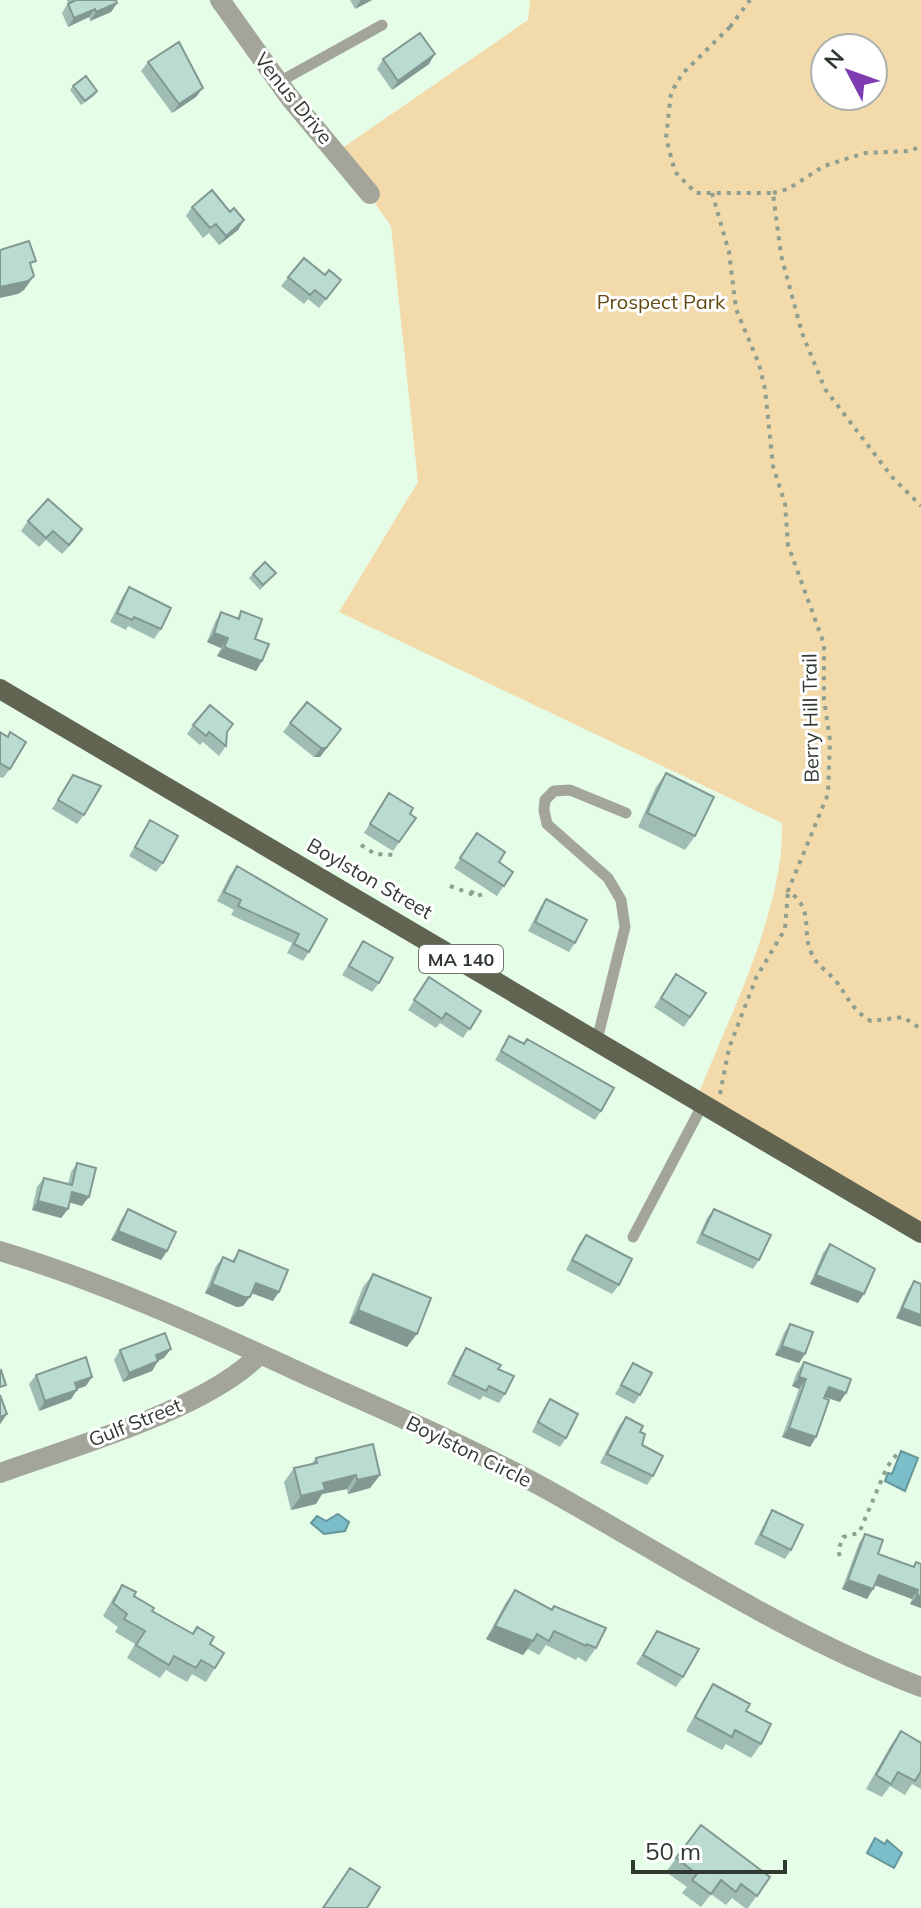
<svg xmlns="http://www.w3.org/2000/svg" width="921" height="1908" font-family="Mulish,sans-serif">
  <rect width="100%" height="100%" fill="#e5fce7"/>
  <path fill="#f3daab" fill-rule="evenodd" d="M530,0h391v1233l-225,-133c32,-81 89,-191 86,-277l-443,-211 79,-130 -27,-256 -53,-75 190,-131zM825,48h48v48h-48z"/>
  <path fill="#7bbdc9" stroke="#65969b" stroke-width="2" d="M901,1451l17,7 -13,33 -20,-10 3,-8 4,1z
    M338,1514l11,8 -4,9 -21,3 -13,-11 6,-7 9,5z
    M875,1838l10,6 2,-4 15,13 -8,15 -27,-15z"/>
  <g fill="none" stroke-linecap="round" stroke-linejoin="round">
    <path stroke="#8e9e8f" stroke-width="4" stroke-dasharray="4 6" stroke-linecap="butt" d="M730,27l-48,47 -11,19 -5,45 9,34 21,21h77l8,62 21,78 23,56 67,88 29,29
      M730,27l20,-27
      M712,193l17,59 7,57 23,55 6,25 8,77 12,38 3,41 36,99v55l6,41 -2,54 -40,97c27,18 13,38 23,61 5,13 15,18 24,28 13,16 16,30 36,41l32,-4 18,12
      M773,193l15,-4 36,-23 41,-13 45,-2 11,-5
      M361,845l14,9 21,1
      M450,886l27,10 9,-3
      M471,894l5,-8
      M720,1094l9,-46 27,-70 29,-49 3,-38
      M840,1556l-2,-5 5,-14 16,-4 28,-66 10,-13"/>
    <path stroke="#a3a59a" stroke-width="11" d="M279,82l103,-57
      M597,1040l28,-113 -4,-27 -13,-22 -61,-54 -3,-14 1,-10 9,-9 16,-1 56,23
      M633,1237l70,-133"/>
    <path stroke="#a3a59a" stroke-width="20" d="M220,0l70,98 80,96
      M0,1251c110,33 214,82 319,130 76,34 155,68 229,109 122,68 241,147 373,197
      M0,1473c75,-27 207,-64 260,-119"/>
    <path stroke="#616450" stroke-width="20" d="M0,689l921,544"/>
  </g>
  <path fill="#9fbcb5" d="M67,0h49l1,3 -6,9 -21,9 -1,-4 -21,10 -6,-14 6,-10z
    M350,0h22l-17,9z
    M383,59l46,5 -37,26 -15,-21z
    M148,62l48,35 -24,16 -31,-42z
    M73,86l24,5 -3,5 -13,9 -11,-15z
    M192,207l38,5 14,8 -6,10 -19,15 -10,-12 -6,5 -17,-22z
    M325,275l16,5 -22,28 -11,-9 -4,5 -23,-18 7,-9z
    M28,521l48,18 -14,15 -16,-14 -7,7 -18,-16z
    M276,573l-16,17 -11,-12 4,-4z
    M129,587l32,42 -7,10 -26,-13 -2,4 -16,-8 13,-26z
    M241,611l14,28 7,22 -6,10 -39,-15 4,-8 -14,-6 8,-20 6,-10 16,6z
    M290,723l51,6 -21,28h-6l-31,-25z
    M193,725l34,8 -1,13 -7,10 -16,-14 -3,3 -13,-11z
    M0,732l7,5 3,32 -7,9 -3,-1z
    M666,773l29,63 -10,14 -47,-23 18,-40z
    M73,775l11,40 -7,9 -25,-15z
    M389,793l21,21 6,4 -23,33 -29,-18z
    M150,820l13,43 -7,9 -27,-16z
    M477,833l22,29 14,10 -16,24 -43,-28z
    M237,866l90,53 -18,33 -6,9 -16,-8 5,-10 -61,-28 3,-5 -17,-9 13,-26z
    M546,899l29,44 -6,9 -41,-21 12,-23z
    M363,941l16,42 -7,9 -30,-17z
    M676,974l30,19 -22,34 -30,-20z
    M429,977l52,34 -18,27 -23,-15 -4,5 -28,-18z
    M509,1036l15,7 3,-4 74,72 -6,9 -100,-60z
    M77,1163l5,43 -13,-4 -1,7 -7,9 -29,-8 5,-23 7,-9 24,6 3,-12z
    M128,1209l39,42 -6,9 -50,-20 11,-22z
    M714,1209l45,51 -6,9 -57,-26 11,-25z
    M586,1235l33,50 -7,9 -46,-24 13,-26z
    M830,1244l28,59 -48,-19 13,-31z
    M239,1250l34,51 -22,-8 -8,13 -6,1 -32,-14 11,-27 7,-9 9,4z
    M373,1274l34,73 -58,-24 14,-36z
    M914,1281l7,3 -25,34 12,-28z
    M790,1324l15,30 -6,9 -24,-8 9,-22z
    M466,1348l32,21 7,25 -6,9 -16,-7 -3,4 -33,-16 13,-27z
    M120,1350l44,8 -6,3 -6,10 -29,11 -9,-22z
    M804,1362l36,40 -15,-5 -9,40 -6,10 -28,-10 17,-48 -7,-3 5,-14z
    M633,1363l7,32 -6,9 -19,-10z
    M36,1375l50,11 -9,3 -6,10 -32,12 -10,-27z
    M550,1399l16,39 -6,9 -28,-15 12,-24z
    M626,1417l14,15 2,13 11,31 -6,9 -47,-22 19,-37z
    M316,1458l64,17 -10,13 -22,6 -1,-5 -25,5 -6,10 -25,6 -7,-28 10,-14 17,-4z
    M772,1510l19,40 -6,9 -31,-15 12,-24z
    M865,1534l13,20 34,13 4,-5 5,2v44l-11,-4 2,-5 -37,-14 -8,14 -25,-10 17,-46z
    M122,1585l30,26 40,23 5,-7 13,17 5,24 -9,14 -14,-8 -5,8 -21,-12 -6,8 -33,-20 8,-14 -20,-12 3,-5 -15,-11 10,-18z
    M515,1590l81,58 -10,14 -8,-5 -2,3 -30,-15 -7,10 -11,-6 -5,6 -37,-16 19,-35z
    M657,1631l26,46 -7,10 -40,-23z
    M713,1684l33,27 15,33 -10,14 -25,-14 -4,6 -36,-19 18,-33z
    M901,1731l20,12v46l-9,-5 -7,11 -15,-9 -8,11 -16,-8 25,-44z
    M701,1825l69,52 -22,31h-3l-13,-10 -6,7 -15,-11 -10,13 -19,-14 5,-6 -21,-15z"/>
  <path fill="#829993" d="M361,0h11l-17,9z
    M117,3l-6,9 -21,9 6,-9z
    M95,9l-6,8 -21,10 6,-9z
    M435,54l-6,10 -37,26 6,-9z
    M203,88l-7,9 -24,16 7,-9z
    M244,220l-6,10 -19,15 7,-9z
    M34,276l-10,14 -6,4 -18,4v-11z
    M214,633l14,5 -7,10 -14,-6z
    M224,647l38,14 -6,10 -39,-15z
    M341,729l-21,28h-6l7,-9z
    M72,1192l17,5 -7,9 -17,-5z
    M38,1201l30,8 -7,9 -29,-8z
    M118,1231l49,20 -6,9 -50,-20z
    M816,1275l48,19 -6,9 -48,-19z
    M256,1283l23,9 -6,9 -24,-9z
    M212,1284l38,13 -7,9 -6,1 -32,-14z
    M902,1308l19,7v12l-25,-9z
    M358,1310l59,24 -10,13 -58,-24z
    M782,1346l23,8 -6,9 -24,-8z
    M171,1349l-7,9 -15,6 7,-9z
    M158,1361l-6,10 -29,11 6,-9z
    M92,1377l-6,9 -18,6 7,-9z
    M799,1377l7,2 -7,10 -7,-3z
    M829,1387l17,6 -6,9 -18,-6z
    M77,1390l-6,9 -32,12 6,-10z
    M7,1414l-6,9 -1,1v-7z
    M789,1428l27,9 -6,10 -28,-10z
    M356,1475l-9,14 -25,5 -6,10 -25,6 10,-14 22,-13z
    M380,1475l-10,13 -22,6 9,-14z
    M879,1575l39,15 -6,9 -40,-15z
    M848,1580l25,9 -6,10 -25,-10z
    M917,1595l4,1v12l-11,-4z
    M495,1626l38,15 -10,14 -37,-16z"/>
  <path fill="#b9dbd2" stroke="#829993" stroke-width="2" d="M76,0h40l1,3 -21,9 -1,-3 -21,9 -6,-14z
    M420,33l15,21 -37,27 -15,-22z
    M179,42l24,46 -24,16 -31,-42z
    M86,76l11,15 -12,10 -12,-15z
    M212,190l18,22 4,-4 10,12 -18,16 -10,-12 -6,4 -18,-21z
    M29,241l7,20 -6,2 4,13 -6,5 -28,6v-37z
    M304,258l21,17 4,-5 12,10 -15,19 -11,-9 -5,5 -22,-18z
    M48,499l34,30 -13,16 -16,-14 -7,7 -18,-17z
    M265,562l11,11 -13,12 -10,-11z
    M129,587l42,21 -10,21 -27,-12 -2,3 -15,-7z
    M241,611l21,8 -7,20 14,5 -7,17 -38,-14 4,-9 -14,-5 7,-21 18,7z
    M307,702l34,27 -15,19h-5l-31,-25z
    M210,705l23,19 -6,8 -1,14 -17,-14 -3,4 -13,-11z
    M0,732l8,5 2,-5 16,10 -16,27 -10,-6z
    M666,773l48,24 -19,39 -48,-23z
    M73,775l28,11 -17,29 -26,-15z
    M389,793l24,15 -3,6 6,4 -17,24 -29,-18z
    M150,820l28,16 -15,27 -28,-16z
    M477,833l28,19 -6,10 14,10 -9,14 -44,-28z
    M237,866l90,53 -18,33 -15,-8 5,-10 -61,-28 3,-6 -17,-8z
    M546,899l41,21 -12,23 -40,-21z
    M363,941l30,17 -14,25 -30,-17z
    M676,974l30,19 -16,24 -29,-19z
    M429,977l52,34 -11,18 -24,-16 -4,6 -28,-19z
    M509,1036l15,8 3,-5 87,49 -13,23 -100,-60z
    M77,1163l19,5 -7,29 -17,-5 -4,17 -30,-8 6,-23 28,7z
    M128,1209l48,23 -9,19 -49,-20z
    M714,1209l57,26 -12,25 -57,-26z
    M586,1235l46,24 -13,26 -47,-25z
    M830,1244l45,25 -11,25 -48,-19z
    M239,1250l49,20 -9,22 -23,-9 -6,14h-6l-32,-13 11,-27 11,5z
    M373,1274l58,24 -14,36 -59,-24z
    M914,1281l7,3v31l-19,-7z
    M790,1324l23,8 -8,22 -23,-8z
    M165,1333l6,16 -15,6 2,6 -29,12 -9,-23z
    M466,1348l35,17 -3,4 16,7 -9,18 -16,-8 -3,5 -33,-16z
    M86,1357l6,20 -17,6 2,7 -32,11 -9,-26z
    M804,1362l47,17 -5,14 -17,-6 -5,11 5,2 -13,37 -27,-9 17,-49 -7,-2z
    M633,1363l19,10 -12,22 -19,-10z
    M1,1370l5,15 -6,2v-16z
    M0,1395l7,19 -7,3z
    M550,1399l28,15 -12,24 -28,-16z
    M626,1417l17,9 -3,6 5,2 -3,11 21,11 -10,20 -46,-22z
    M373,1444l7,31 -23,5 -1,-5 -33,8 2,7 -24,6 -7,-28 23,-5 -1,-5z
    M772,1510l31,15 -12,25 -30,-15z
    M865,1534l18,6 -5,14 36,13 2,-5 5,2v32l-4,-1 1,-5 -39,-15 -6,14 -25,-9z
    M122,1585l14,7 -2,4 20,12 -2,3 41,23 4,-7 17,10 -4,7 14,9 -9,15 -14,-8 -5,8 -22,-12 -5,9 -33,-20 9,-14 -21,-12 3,-5 -14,-11z
    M515,1590l37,20 2,-4 52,22 -10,20 -9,-4 -1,2 -32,-15 -5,10 -12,-7 -4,7 -38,-15z
    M657,1631l42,18 -16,28 -40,-22z
    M713,1684l37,20 -4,7 25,13 -10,20 -26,-14 -3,7 -37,-20z
    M901,1731l20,12v28l-6,10 -17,-9 -7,12 -15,-9z
    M701,1825l69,52 -13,19 -16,-12 -5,8 -15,-12 -10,14 -19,-14 5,-6 -21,-16z
    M350,1868l30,19 -13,21h-44z"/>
  <g text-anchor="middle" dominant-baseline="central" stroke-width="6" stroke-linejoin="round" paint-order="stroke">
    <rect fill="#fff" stroke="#6f756f" stroke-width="2" x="419" y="945" width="84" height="28" rx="6"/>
    <g font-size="18" font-weight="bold" fill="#313a31">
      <text x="461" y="959">MA 140</text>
    </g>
    <g font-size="20" fill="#313a31" stroke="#fff">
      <text transform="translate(294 98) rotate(51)">Venus Drive</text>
      <text transform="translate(810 718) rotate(-91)">Berry Hill Trail</text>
      <text transform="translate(370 878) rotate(30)">Boylston Street</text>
      <text transform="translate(135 1422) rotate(-22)">Gulf Street</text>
      <text transform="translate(469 1451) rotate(26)">Boylston Circle</text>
    </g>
    <g font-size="20" fill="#62490f" stroke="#fff">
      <text x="661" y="301">Prospect Park</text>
    </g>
  </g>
  <g transform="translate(849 72) rotate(311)"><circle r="38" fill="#ffffff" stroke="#adb0ad" stroke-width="2"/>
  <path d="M0-6L14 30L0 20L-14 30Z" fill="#7e3cb0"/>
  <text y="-12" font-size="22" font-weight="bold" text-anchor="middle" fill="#313a31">N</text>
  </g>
  <path d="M633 1860v12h152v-12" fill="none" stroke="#313a31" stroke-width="4"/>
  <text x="645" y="1860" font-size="24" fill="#313a31" stroke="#ffffff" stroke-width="6" paint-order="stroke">50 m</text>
</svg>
